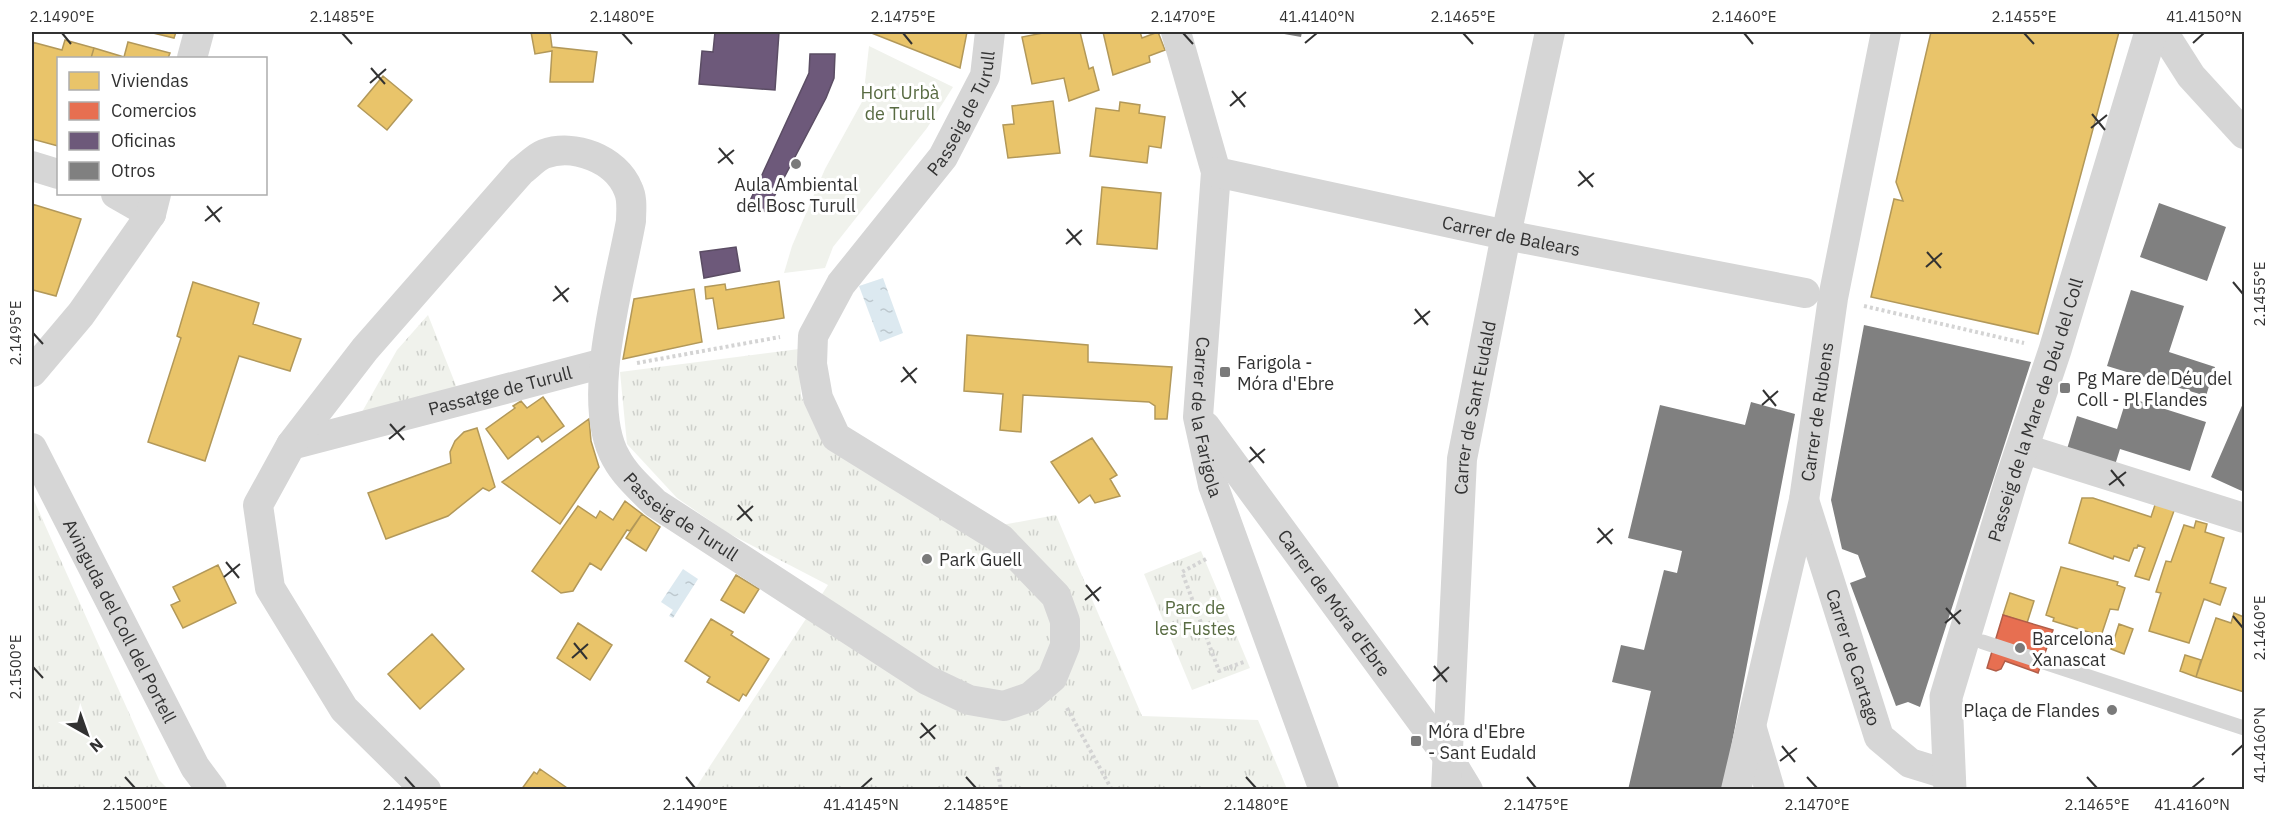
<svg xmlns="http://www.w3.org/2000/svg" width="2276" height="821" font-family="'IBM Plex Sans',sans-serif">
  <defs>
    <pattern id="park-tufts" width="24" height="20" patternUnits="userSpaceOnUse" patternTransform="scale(1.5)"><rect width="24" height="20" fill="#f0f2ec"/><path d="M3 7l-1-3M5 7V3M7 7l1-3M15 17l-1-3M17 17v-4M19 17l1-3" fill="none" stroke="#ced0cb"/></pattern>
    <pattern id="water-ripples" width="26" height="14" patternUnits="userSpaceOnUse" patternTransform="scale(1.5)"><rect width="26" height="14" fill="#dce9f0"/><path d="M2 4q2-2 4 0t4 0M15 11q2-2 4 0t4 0" fill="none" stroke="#bdc8ce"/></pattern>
  </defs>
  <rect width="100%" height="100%" fill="#fff"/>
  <path fill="url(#park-tufts)" d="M428,315l29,73 -95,24 35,-62z
    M799,349l2,47 21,45 148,90 86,-16 86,201 116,4 29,69h-592l133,-204 -100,-52 -51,-35 -50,-54 -7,-72z
    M32,496l127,284 9,9h-136z
    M1201,551l49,117 -58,22 -48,-116z"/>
  <path fill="#f0f2ec" d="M869,46l84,41 -26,41 -94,119 -8,21 -41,5 8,-27 33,-77 38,-69z"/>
  <path fill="url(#water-ripples)" d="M883,278l20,55 -23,9 -21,-56z
    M683,569l15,10 -25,39 -4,-2 4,-6 -12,-8z"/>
  <path fill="#e9c46a" stroke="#b29859" stroke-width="1.5" d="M149,32h27l-2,6z
    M531,32h19l2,15 45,5 -4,30h-43l2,-31 -17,3z
    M869,32h98l-7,36z
    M1048,32h32l9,37 4,-2 6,23 -30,11 -5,-23 -32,6 -10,-47z
    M1103,32h37l2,6 16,-6 7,18 -16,6 1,6 -37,13z
    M1931,32h188l-81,302 -167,-37 23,-98 9,2 -7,-19z
    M65,40l29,8 -3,10h-33v88l-26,-7v-97l30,8z
    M128,42l42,11 -2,5h-77l3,-10 30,9z
    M383,76l29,24 -25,30 -29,-24z
    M1053,101l7,52 -52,5 -5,-33 11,-1 -2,-18z
    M1120,102l20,3 -1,8 26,4 -4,31 -12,-2 -2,17 -57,-7 6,-48 23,3z
    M1102,187l59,6 -4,56 -60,-5z
    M32,204l49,15 -25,77 -23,-6 -1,5z
    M779,281l5,37 -66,11 -5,-31 -7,1 -1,-12 20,-3 1,6z
    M193,282l66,21 -6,21 48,15 -11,32 -51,-15 -34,105 -57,-19 33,-104 -4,-2z
    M694,289l8,53 -79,17 11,-60z
    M967,335l121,10v17l84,5 -5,52h-12v-13l-6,-4 -126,-7 -2,37 -21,-2 3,-36 -39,-3z
    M543,397l21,29 -22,16 -4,-6 -30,23 -22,-30 29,-21 -2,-2 8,-5 6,7z
    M589,419l2,22 8,26 -39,57 -58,-42z
    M477,428l18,59 -6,4 -6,-3 -35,28 -62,23 -18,-46 83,-30 -1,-11 5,-11 9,-9z
    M1092,438l25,37 -7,4 10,17 -25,7 -5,-8 -11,8 -28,-41z
    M2082,498h11l58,19 5,-15 19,6 -26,72 -14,-4 10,-28 -7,-3 -1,3h-3l-5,13 -15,-5 -1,3 -44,-16z
    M625,501l17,13 -12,17 -3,-1 -26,40 -11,-7 -17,28 -12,2 -29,-22 46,-65 18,12 4,-7 13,9z
    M642,514l18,13 -14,24 -20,-13z
    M2196,521l11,3 -2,8 19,6 -14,45 16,5 -6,17 -16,-6 -15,44 -40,-12 12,-38 -5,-1 10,-31 5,1 13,-37 10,3z
    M218,565l18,38 -53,25 -12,-23 9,-4 -7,-14z
    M2061,567l57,15 -1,3 8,3 -7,22 -8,-1 -9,27 -48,-15 1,-3 -8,-3z
    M736,575l23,14 -15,24 -23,-13z
    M2010,593l24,8 -7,22 -24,-8z
    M2234,613l10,4v75l-48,-15 20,-59 15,5z
    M711,619l22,13 -2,3 38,24 -23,37 -3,-2 -4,7 -32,-19 3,-5 -25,-16z
    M578,623l34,22 -22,35 -33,-22z
    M2119,624l14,5 -9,25 -13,-5z
    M432,634l32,35 -44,40 -32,-35z
    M2185,655l16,5 -5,17 -16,-6z
    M540,769l30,21h-49l13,-18 3,2z"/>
  <path fill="#e76f51" stroke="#b15d48" stroke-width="1.5" d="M2003,615l50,15 -15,43 -33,-12 -4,8 -5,2 -9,-3z"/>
  <path fill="#6d597a" stroke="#5b4d64" stroke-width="1.5" d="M715,32h64l-4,58 -76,-6 3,-33 11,1z
    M810,54h25l-1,24 -8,20 -60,114 -17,-9 60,-130z
    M736,247l4,24 -36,7 -4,-26z"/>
  <path fill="#808080" d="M1273,32h29l-1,5z
    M2159,203l67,24 -19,54 -67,-24z
    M2131,290l53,16 -15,46 46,15 -9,29 -99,-30z
    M1864,325l167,37 -111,345 -12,-5 -12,4 -46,-123 16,-6 -8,-22 -16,-6 -11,-49z
    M2127,397l79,25 -16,49 -70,-22 -5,16 -48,-16 10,-33 40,13z
    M2244,401v91l-33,-15z
    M1751,402l44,12 -72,376h-95l23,-99 -39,-9 9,-37 23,5 20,-80 13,3 5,-22 -54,-13 32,-133 85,20z"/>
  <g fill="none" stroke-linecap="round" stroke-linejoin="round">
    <path stroke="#d4d4d4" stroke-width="4" stroke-dasharray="3 3" stroke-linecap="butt" d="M1864,306l160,37
      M637,363l143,-26
      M1206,559l-24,13 37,99 25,-9
      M1067,708l45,82
      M997,767l4,23"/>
    <path stroke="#d6d6d6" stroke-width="15" d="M1983,642l261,86"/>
    <g stroke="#d6d6d6" stroke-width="30">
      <path id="s1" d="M1176,32l40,140 -18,245 15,68 111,305"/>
      <path d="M2163,32l28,44 53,58"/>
      <path d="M192,58l7,-26"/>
      <path d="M32,166l26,8"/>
      <path id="s2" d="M1216,172l290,63 299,58"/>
      <path d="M116,194l35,20"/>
      <path d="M32,372l49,-58 70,-100 5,-20"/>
      <path id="s3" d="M1205,426l243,331 20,33"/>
      <path id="s4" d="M291,445l313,-82"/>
      <path id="s5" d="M32,448l163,319 17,23"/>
      <path d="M2022,448l222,70"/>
      <path id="s6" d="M1804,500l75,237 31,26 39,12"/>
      <path d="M1752,729l18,61"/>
      <path id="s7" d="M426,790l-82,-81 -74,-121 -12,-83 33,-60 74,-96 156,-178c7,-5 15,-14 23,-17 30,-11 72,5 84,35 5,10 3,22 3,32 -11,62 -47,181 -15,237 9,17 25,31 39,45l272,177 42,20 35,6 26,-9 22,-19 13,-32v-25l-9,-25 -55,-57 -165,-102 -18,-39 -6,-34 1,-28 28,-52 102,-127 42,-81 5,-44"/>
      <path id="s8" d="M1446,790l16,-331 44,-224 44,-203"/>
      <path id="s9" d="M1736,790l68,-290 29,-202 53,-266"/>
    </g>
    <path stroke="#d6d6d6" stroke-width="33" id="s10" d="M1950,790l-4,-93 65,-216 44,-131 96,-318"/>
  </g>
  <path fill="none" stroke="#323232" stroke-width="2" d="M62,33l9,11M342,33l10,11M622,33l10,11M903,33l9,11M1183,33l10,11M1463,33l10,11M1744,33l9,11M2024,33l10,11M1305,43l12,-10M2193,43l11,-10M371,68l14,16M370,83l16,-14M1232,91l13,16M1230,106l16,-14M2092,114l13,16M2091,128l16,-13M719,148l14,16M718,163l16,-13M1579,171l14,16M1578,186l16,-13M207,206l13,16M205,221l17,-14M1067,229l14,16M1066,244l16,-14M1927,252l14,16M1926,267l16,-14M2233,282l10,12M555,286l13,16M553,301l16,-13M1415,309l13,16M1414,324l16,-13M33,333l10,11M903,367l13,16M901,382l16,-14M1763,390l13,16M1762,405l16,-14M390,424l14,16M389,439l16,-13M1250,447l14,16M1249,462l16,-13M2111,470l13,16M2109,485l17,-13M738,505l14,16M737,520l16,-14M1598,528l14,16M1597,543l16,-14M226,562l13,16M224,577l16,-13M1086,585l13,16M1085,600l16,-13M1946,608l14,16M2233,616l10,12M1945,623l16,-13M574,643l13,16M572,658l16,-14M1434,666l13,16M33,667l10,11M1433,681l16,-14M921,723l14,16M920,738l16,-13M1782,746l13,16M2232,755l11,-10M1780,761l17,-13M125,777l10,11M405,777l10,11M686,777l9,11M966,777l10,11M1246,777l10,11M1527,777l9,11M1807,777l10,11M2087,777l10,11M861,788l11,-10M2192,788l12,-10"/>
  <g fill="#7a7a7a" stroke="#fff" stroke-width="2">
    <circle cx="796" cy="164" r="6"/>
    <rect x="1219" y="366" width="12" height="12" rx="3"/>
    <rect x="2059" y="382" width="12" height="12" rx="3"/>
    <circle cx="927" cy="559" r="6"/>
    <circle cx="2020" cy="648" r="6"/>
    <circle cx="2112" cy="710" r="6"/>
    <rect x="1410" y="735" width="12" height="12" rx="3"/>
  </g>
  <g text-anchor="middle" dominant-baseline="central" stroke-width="6" stroke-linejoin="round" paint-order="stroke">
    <g font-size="18" fill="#586b42" stroke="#fff">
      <text x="900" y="92">Hort Urbà<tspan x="900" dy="21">de Turull</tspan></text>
      <text x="1195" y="607">Parc de<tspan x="1195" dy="21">les Fustes</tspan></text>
    </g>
    <g font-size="18" fill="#323232" stroke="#fff">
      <text stroke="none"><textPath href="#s7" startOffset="2427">Passeig de Turull</textPath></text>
      <text stroke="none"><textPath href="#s2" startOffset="302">Carrer de Balears</textPath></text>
      <text stroke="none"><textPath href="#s4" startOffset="216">Passatge de Turull</textPath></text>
      <text stroke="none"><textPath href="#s8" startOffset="384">Carrer de Sant Eudald</textPath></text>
      <text stroke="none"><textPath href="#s10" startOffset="394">Passeig de la Mare de Déu del Coll</textPath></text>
      <text stroke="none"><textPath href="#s9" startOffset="387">Carrer de Rubens</textPath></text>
      <text stroke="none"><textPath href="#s1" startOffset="392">Carrer de la Farigola</textPath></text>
      <text stroke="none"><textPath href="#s7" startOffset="1258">Passeig de Turull</textPath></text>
      <text stroke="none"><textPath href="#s3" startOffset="219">Carrer de Móra d'Ebre</textPath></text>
      <text stroke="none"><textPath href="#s5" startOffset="194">Avinguda del Coll del Portell</textPath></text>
      <text stroke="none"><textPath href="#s6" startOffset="165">Carrer de Cartago</textPath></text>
    </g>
    <g font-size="18" fill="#323232" stroke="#fff" text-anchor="start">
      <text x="796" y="184" text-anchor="middle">Aula Ambiental<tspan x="796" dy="21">del Bosc Turull</tspan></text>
      <text x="1237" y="362">Farigola -<tspan x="1237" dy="21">Móra d'Ebre</tspan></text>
      <text x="2077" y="378">Pg Mare de Déu del<tspan x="2077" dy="21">Coll - Pl Flandes</tspan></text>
      <text x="939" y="559">Park Guell</text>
      <text x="2032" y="638">Barcelona<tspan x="2032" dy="21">Xanascat</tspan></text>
      <text x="2100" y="710" text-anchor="end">Plaça de Flandes</text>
      <text x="1428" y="731">Móra d'Ebre<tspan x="1428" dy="21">- Sant Eudald</tspan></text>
    </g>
  </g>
  <rect width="2276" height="821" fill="none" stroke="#ffffff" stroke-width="66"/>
  <rect x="57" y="57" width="210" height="138" fill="#ffffff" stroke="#adadad" stroke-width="1.5"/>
  <rect x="69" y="72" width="30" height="18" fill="#e9c46a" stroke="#adadad" stroke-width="1.5"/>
  <text x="111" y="87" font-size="18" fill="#323232">Viviendas</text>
  <rect x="69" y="102" width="30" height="18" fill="#e76f51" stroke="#adadad" stroke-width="1.5"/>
  <text x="111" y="117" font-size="18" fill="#323232">Comercios</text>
  <rect x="69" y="132" width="30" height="18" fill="#6d597a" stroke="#adadad" stroke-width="1.5"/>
  <text x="111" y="147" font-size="18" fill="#323232">Oficinas</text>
  <rect x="69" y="162" width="30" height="18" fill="#808080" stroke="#adadad" stroke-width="1.5"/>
  <text x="111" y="177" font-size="18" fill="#323232">Otros</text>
  <g transform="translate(87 734) rotate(140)" stroke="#ffffff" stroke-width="4.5" paint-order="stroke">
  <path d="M0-4.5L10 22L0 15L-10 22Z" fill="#323232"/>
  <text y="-9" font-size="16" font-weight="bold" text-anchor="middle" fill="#323232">N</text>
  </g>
  <rect x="33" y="33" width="2210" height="755" fill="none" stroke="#323232" stroke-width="2"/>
  <g font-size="15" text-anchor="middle" fill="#323232">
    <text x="62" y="22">2.1490°E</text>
    <text x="342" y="22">2.1485°E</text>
    <text x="622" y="22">2.1480°E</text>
    <text x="903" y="22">2.1475°E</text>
    <text x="1183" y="22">2.1470°E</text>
    <text x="1317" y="22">41.4140°N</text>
    <text x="1463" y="22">2.1465°E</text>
    <text x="1744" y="22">2.1460°E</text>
    <text x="2024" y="22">2.1455°E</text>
    <text x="2204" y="22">41.4150°N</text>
    <text transform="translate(2260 294) rotate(-90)" y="5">2.1455°E</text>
    <text transform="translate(16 333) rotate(-90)" y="5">2.1495°E</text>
    <text transform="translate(2260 628) rotate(-90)" y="5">2.1460°E</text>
    <text transform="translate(16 667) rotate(-90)" y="5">2.1500°E</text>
    <text transform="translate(2260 745) rotate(-90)" y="5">41.4160°N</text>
    <text x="135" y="810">2.1500°E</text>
    <text x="415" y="810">2.1495°E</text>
    <text x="695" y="810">2.1490°E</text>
    <text x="861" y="810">41.4145°N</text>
    <text x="976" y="810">2.1485°E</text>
    <text x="1256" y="810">2.1480°E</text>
    <text x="1536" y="810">2.1475°E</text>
    <text x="1817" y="810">2.1470°E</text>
    <text x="2097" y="810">2.1465°E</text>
    <text x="2192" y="810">41.4160°N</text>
  </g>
</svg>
